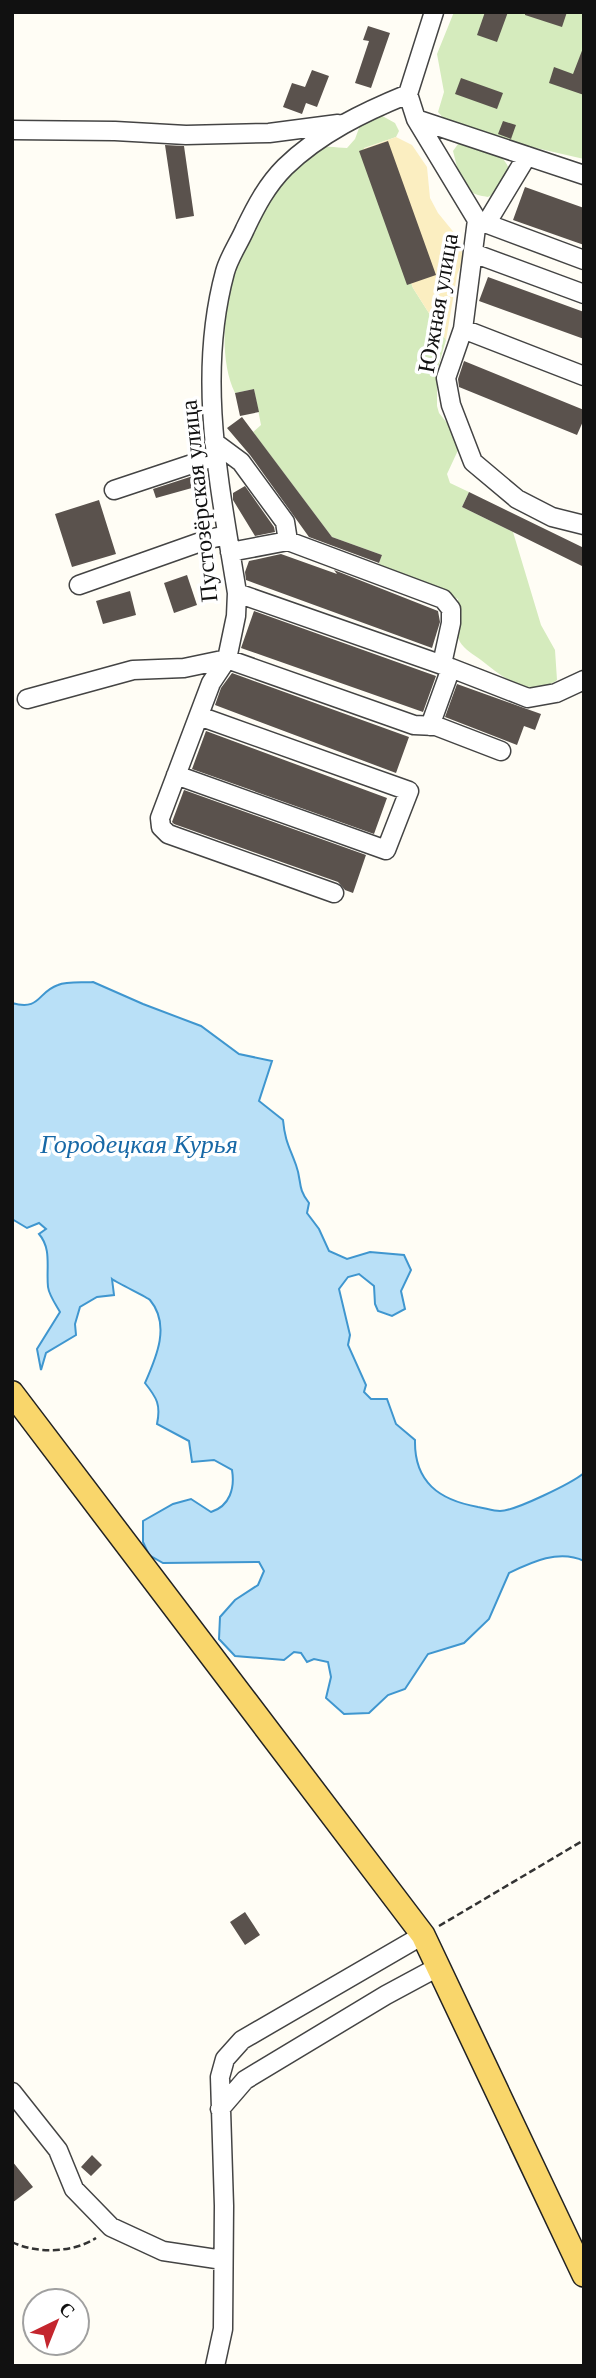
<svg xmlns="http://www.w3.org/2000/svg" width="596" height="2378" font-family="'Times New Roman',serif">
  <rect width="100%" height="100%" fill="#fffdf5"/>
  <path fill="#d5ebbd" d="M454,12h130v147l-74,-17 -63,-20 -9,-10 6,-20 -7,-38z
    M377,113l18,10 4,8 -3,6 -32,11 49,140 33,52 -9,31v35l2,7 16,20 5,13 -13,28 3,9 19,9 -7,15 51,25 28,93 14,25 2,30c-26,20 -55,-3 -76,-20 -7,-5 -17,-11 -21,-18 -7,-12 -3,-29 -2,-43l-81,-30 5,-14 -50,-18 -79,-105 8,-7 -7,-36 -19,4c-16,-32 -11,-84 -2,-117 8,-32 57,-123 92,-129 7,-1 15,1 22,1l8,-9 7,-19z
    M458,144c21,-1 45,6 52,27 -5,8 -10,18 -17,23 -6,4 -4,3 -11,2 -22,-4 -24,-27 -29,-45z"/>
  <path fill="#fbeec1" d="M396,137l16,8 15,22 3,31 8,15 22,27 3,20 -6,15 -11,65 -33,-52 -50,-139z"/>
  <path fill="#b9e0f7" stroke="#3f96cf" stroke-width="2" d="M93,982l50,22 58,22 38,28 33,7 -13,40 24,19c2,21 6,26 13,45 6,16 1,23 13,38l-2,10 12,16 10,22 18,8 23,-7 34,3 7,15 -10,21 4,18 -13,7 -14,-5 -3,-7 -1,-18 -15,-12 -11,3 -9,12 11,46 -2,10 18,40 -2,7 7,7h16l9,25 19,16c-1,42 24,60 63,67 7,1 15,4 22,4 15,0 72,-28 84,-38v88c-25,-12 -52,1 -75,12l-20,46 -25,24 -36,11 -23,35 -17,6 -19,18 -25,1 -18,-16 5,-21 -3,-15 -14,-3 -7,3 -6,-9 -7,-1 -10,8 -49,-4 -16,-17 1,-22 15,-17 23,-15 6,-14 -5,-9 -96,1 -14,-8 -6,-13v-21l30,-17 18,-5 20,13c19,-6 24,-24 21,-42l-18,-10 -22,2 -3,-21 -32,-17c4,-19 0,-26 -12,-41 11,-25 26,-58 5,-83 -3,-3 -31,-16 -38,-21l2,16 -17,2 -17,10 -5,17 1,11 -30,18 -5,17 -4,-21 23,-37c-4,-7 -11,-17 -12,-25 -2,-19 4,-38 -9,-53l7,-5 -7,-6 -12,5 -15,-9v-216c29,8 25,-11 46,-18 9,-4 25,-2 35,-3z"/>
  <path fill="#5a524d" d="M485,12h23l-11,30 -20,-7z
    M525,12h42l-5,15 -37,-12z
    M368,26l22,7 -19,55 -16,-5 14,-42 -6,-1z
    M583,48l1,47 -35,-12 5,-16 19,7z
    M312,70l17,6 -12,31 -11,-4 -4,11 -19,-7 9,-24 13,4z
    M461,78l42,15 -6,16 -42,-15z
    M503,121l13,4 -5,14 -13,-5z
    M388,141l48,134 -29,10 -48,-134z
    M165,145l19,1 10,70 -18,3z
    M525,187l59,21v37l-71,-25z
    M488,277l96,35v27l-105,-38z
    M464,361l120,49v9l-7,16 -118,-48 -1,-8z
    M254,389l5,23 -19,4 -5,-23z
    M242,417l90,120 50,18 -3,8 -70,-26 -59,-82 -23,-27z
    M196,475l3,11 -43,12 -3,-9z
    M245,486l29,41 1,5 -20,4 -22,-36v-7z
    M469,492l115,56v19l-122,-60z
    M99,500l17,54 -44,13 -17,-53z
    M281,554l56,20 -3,-4 104,41 2,11 -8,26 -186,-68 -1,-8 4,-11z
    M187,575l10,30 -23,8 -10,-30z
    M130,591l6,24 -33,9 -7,-23z
    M254,611l182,65 -13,36 -182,-64z
    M232,673l177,64 -13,36 -181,-68 6,-17z
    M457,684l84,30 -6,16 -11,-4 -7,19 -72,-28z
    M206,731l181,67 -13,36 -182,-65z
    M184,790l182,65 -13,38 -8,-3 -7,-8 -164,-58 -2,-2z
    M245,1912l15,23 -15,10 -15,-23z
    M92,2155l10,10 -11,11 -10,-9z
    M12,2161l21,26 -21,16z"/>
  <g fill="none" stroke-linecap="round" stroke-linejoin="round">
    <g stroke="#444" stroke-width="21">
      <path id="minor" d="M434,12l-26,82 8,25 61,101 -14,109 -17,49 5,27 22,57 44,37 35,18 32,8
        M416,119l168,56
        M12,130l103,1 71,4 83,-2 69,-9
        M477,220l107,40
        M486,224l41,-68
        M473,253l111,41
        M463,329l121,47
        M214,442l27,20 44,60 3,19
        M114,490l102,-34
        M230,552l58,-11 155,58 8,10v14l-9,41
        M79,585l130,-46 18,-4
        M237,593l214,75 -21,58
        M451,668l77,30 28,-5 28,-13
        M27,699l106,-29 51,-2 43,-9 9,-43 1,-23c-17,-107 -41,-214 -12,-321 4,-15 14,-29 20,-43 11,-23 22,-44 40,-62 35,-34 79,-55 123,-73
        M176,775l210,75 23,-59 -210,-75
        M334,893l-166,-59 -7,-7 -1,-9 51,-135 16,-24 187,66 22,1 65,25
        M12,2092l46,58 16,39 37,38 52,24 60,9
        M220,2109l25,-29 141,-85 52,-28
        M215,2366l8,-37 1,-123 -4,-129 5,-18 17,-19 181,-105"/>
    </g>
    <g stroke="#222" stroke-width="26">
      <path id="major" d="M12,1393l411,542 161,340"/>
    </g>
    <path stroke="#333" stroke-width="2.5" stroke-dasharray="7 3.5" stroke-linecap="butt" d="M439,1926l145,-86
      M12,2242c24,12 61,11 84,-4"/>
    <use href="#minor" stroke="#fff" stroke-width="18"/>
    <use href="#major" stroke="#f9d66b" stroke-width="23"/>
  </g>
  <g text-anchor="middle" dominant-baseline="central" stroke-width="7" stroke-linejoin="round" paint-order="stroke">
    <g font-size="24" fill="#111" stroke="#fff">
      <text transform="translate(438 303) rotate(-80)">Южная улица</text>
      <text transform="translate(199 501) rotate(-96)">Пустозёрская улица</text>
    </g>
    <g font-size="26" font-style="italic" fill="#1768a6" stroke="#fff">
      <text x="139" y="1144">Городецкая Курья</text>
    </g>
  </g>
  <rect width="596" height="2378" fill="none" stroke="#111111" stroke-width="28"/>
  <g transform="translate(56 2322) rotate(43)"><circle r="33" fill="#ffffff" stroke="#a0a0a0" stroke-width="2"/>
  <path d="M0-5L12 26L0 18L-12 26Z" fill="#c4262e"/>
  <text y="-10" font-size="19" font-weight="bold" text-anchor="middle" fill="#111111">С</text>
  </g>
</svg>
